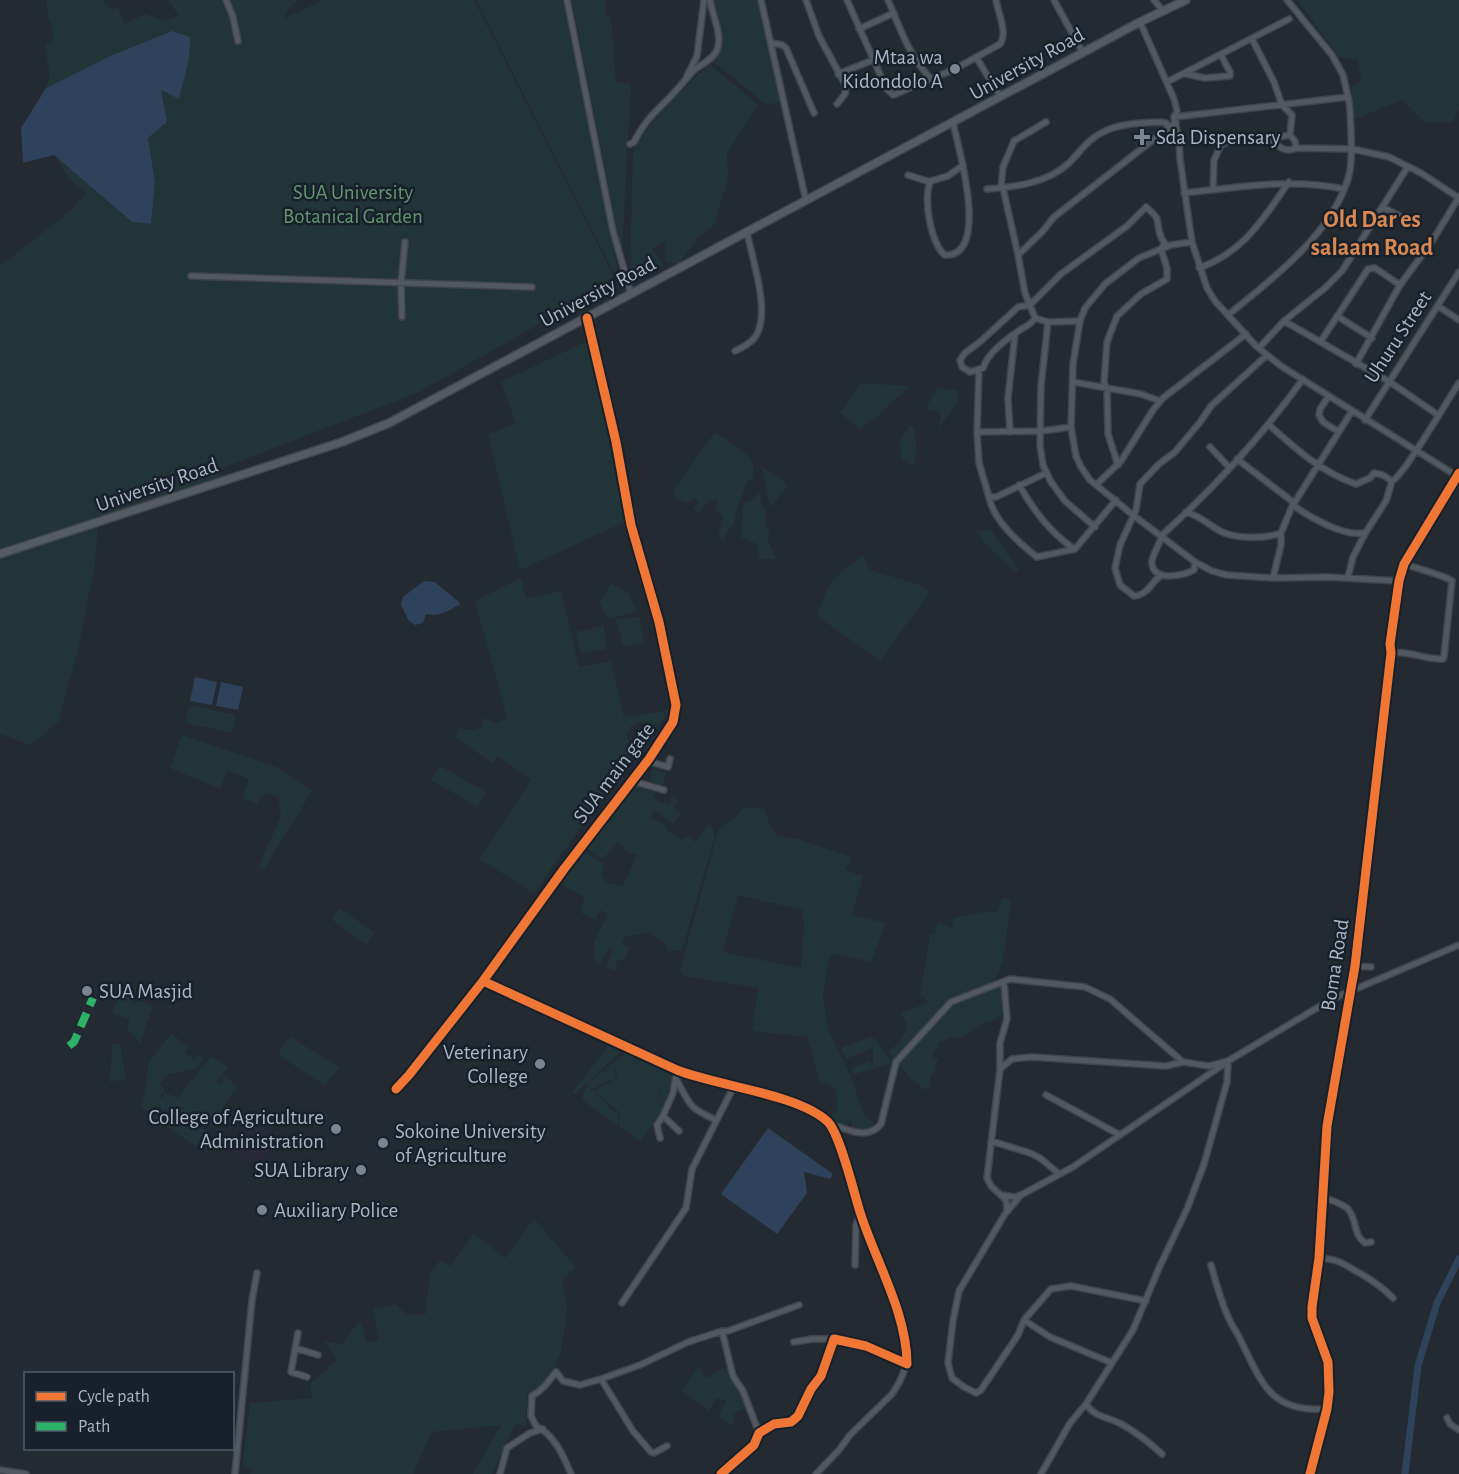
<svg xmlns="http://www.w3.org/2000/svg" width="1459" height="1474" font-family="'Alegreya Sans',sans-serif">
  <rect width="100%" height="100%" fill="#242a31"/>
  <path fill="#2a2937" d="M252,1119l27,21 -15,19 -16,4 -19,-13z"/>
  <path fill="#213437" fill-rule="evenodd" d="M46,0h57l8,9 7,-1 7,16 20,-10 20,7 14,-5 -11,-16h129l-10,10 -3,9 39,-19h151l142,281 -199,112 -200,77 5,10 -124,45 -3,37 -4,22 -13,66 -20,72 -27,23 -31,-11v-468l70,-55 16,-18 -17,-14 -15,-24 78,67 19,2 4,-42 -7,-44 19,-16 -6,-32 18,9 10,-40 -17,-28 -62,25 -64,32 4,-11 -5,-32 8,-5 -1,-16 -3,-4z
    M476,0h87l54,267 -1,10z
    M572,0h33v17h6l5,65 15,2 -9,170z
    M711,0h49l22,101 -10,3 -8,-1 -53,-43 8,-9z
    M1297,0h162v109l-6,13 -27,1 -23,-23 -51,20v-34l10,-5 -5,-21 -18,-3z
    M709,64l49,40 -31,50 1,24 -13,46 -17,14 -16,21v5l-16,-2 -1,-21 -13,8 12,16 -31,17 -3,-15 3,-120 30,-39z
    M587,341l42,179 -109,50 -32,-136 28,-10 -15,-42z
    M861,383l49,3 -37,35 -2,-1 -10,9 -21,-16z
    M938,388l20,2 -1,13 -19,26 3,-15 -2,-3 -10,-1 -2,-5z
    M910,425l4,1 3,23 -2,15 -3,2 -11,-8 -1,-17z
    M715,432c16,11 46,24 37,46l-5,3c-3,11 -14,36 -13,44l-5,4 -6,13 -5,-6 5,-20 -8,-7 3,-8 -3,-1 -2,2 -3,-2 -11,13 -6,-4 6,-7 -5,-3 -8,4 -11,-5 -1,-9z
    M761,465l27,20 -18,23z
    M760,493l2,13 3,2v16l5,9 -3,4 9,22h-17l-2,-15 -16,-6 2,-35 7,-2z
    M990,529l29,40 -4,4c-13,-15 -28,-24 -38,-41z
    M863,555l7,15 47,14 13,8 -50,69 -53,-38 -10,-10 13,-30 13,-13z
    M521,578l5,20 35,-7 18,76 32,-6 13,56 45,-7v3l-14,16 -7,2 -1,-7 -8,-3 -9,6 -3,8 2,7 8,7c-36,47 -68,96 -103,144l-55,-34 52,-79 -33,-24 -6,7 -37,-26 4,-9c9,2 17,4 24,-3l-1,-7 15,5 10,-5 -32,-117z
    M611,584l16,8 11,19 -30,8 -9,-17z
    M639,617l6,27 -22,2 -7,-27z
    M604,625l2,24 -25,5 -5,-22z
    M189,705l47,10 -4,18 -46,-10z
    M182,735l97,33 33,23 -48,79 -6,-3 23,-51 -3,-19 -10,-4 -7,4 -4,7 -15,-6 7,-19 -21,-9 -8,19 -50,-21z
    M440,766l46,26 -8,15 -47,-27z
    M653,768l13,5 -4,16h-4l-5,8 6,5 11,2 2,-9 7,5 -5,8 7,6 -8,10 -18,-14 -5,7 17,10 -1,2 13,10h5l4,-5 7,8 15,-19 5,13 -33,114 -15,1 -1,-6 -17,-13 -24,5 -3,7 7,3 -3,11 -10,4 1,9 -11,-3 7,-18 -4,-3 -9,17 -5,-2 -1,-20 14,-28 -8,-4 -5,9 -14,-6 3,-16 -29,-16 25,-32 23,14v9l-2,1 6,10 16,3 14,-31 -10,-3 -9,-10 -15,17 -18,-12 47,-63 16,2z
    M744,807l20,2 8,20 5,7 21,3 53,18 1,3 -7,10 18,6 -11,39 34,8 -15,39 -33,-8 -8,1 -7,40 5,34 22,46 14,39 14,13 -2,3 -25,1 1,-7 -3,-2 -2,8 -18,-7 -1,-5 8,-6 1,-10 -2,-14 -8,-4h-6l-14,-47 -55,-6 6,-43 -73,-12 -5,-6 38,-139c8,-10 21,-14 26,-24zM738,895l64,15 2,13 -3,45 -78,-16z
    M1005,898l6,2 -8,61 -9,22 10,-1 2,30c-7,4 -13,12 -22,10l-23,16 -8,-1 -15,6v4l-5,4v6l6,3 -4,4 1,5 -6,8 1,10 -6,3 -13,-10 -24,-29 11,-8 9,-16 -7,-14 26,-10 -3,-7 -4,1 10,-63 5,1 2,-14 15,7 1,-10 35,-7 9,2 4,-13z
    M340,908l35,25 -9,12 -35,-26z
    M121,990l15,6 -4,16 5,-12 16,6 -13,38 -13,-16 3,-9 -18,-6z
    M171,1033l18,15 -4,5 9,6 3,-4 8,2 -8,11 -36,8h4l-5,8 5,5 -9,15 7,-9 1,8v-11l15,6 9,-14 8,-1h-7l23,-27 17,11 -13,15 3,2 5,-3 -1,-7 15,13 -25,34 -16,-12 16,14 -3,3 -64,-15 -5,-3 6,-27 1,-17z
    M872,1036l1,5 1,-5 18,27 -39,12 -2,-7 19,-7 3,6v-19l-27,11 -5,-11z
    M291,1037l49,31 -16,17 -46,-30 6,-12z
    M612,1041l14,6 -51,47 -3,-2z
    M113,1044h7l6,35 -17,3z
    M628,1048l46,24 -9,31 -7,-7 8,-24 -9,24 9,9 -26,37 -17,-13 6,-7 -7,7 -3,-4 1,-12 -26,-22 16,-9 3,5 -3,-7 -16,9 -4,-1 21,21 8,5 -1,11 -36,-25 1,-8 6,-6 -3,-2 17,-13 4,4 -3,-4 10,-2 3,15 -1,-14 4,-1 -16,1 21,-17z
    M151,1115l57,15 -12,17z
    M531,1215l45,52 -13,12 4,33 -6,41 -13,27 -8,9 -13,5 -1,32 -11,-2 -23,50h-19l28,-49 -69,7 -19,42h-163l2,-4 -9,-4 7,-63 62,-5 -2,-14 27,-24 -13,-19 18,3 18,-24 7,23 12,-3 -6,-31 23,-5 11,11h18l5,-41 10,-14 11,6 23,-33 31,25 28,-38z
    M731,1365l17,42 -15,7v9l-3,3 -12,-10 3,-5 1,-4 4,-3 -1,-4 -9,-2 -7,13 -28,-21 18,-24 4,5v4l4,3c8,-4 10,-10 21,-9z"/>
  <path fill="#2e435b" d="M172,31l18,6 -1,22 -10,40 -18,-9 6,32 -19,16 7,44 -4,42 -19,-2 -78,-67 -31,8 -2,-35 25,-40 64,-32z
    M424,581l11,1 25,21 -1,2c-11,6 -20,12 -33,9l-3,9 -8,2 -6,-4 -8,-16 2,-8z
    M195,677l22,5 -5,23 -22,-4z
    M221,682l22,5 -5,23 -22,-4z
    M768,1128l65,46 -3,5 -26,-7 3,21 -30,41 -56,-40z"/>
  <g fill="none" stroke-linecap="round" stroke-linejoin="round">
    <path stroke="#2e435b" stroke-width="7" d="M1405,1474l13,-108 19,-63 22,-44"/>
    <g stroke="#40444a" stroke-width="8">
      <path id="minor" d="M226,0l7,17 5,24
        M567,0l46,231 18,63
        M761,0l45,201
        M806,0l13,36 27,50 -1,8 -8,10
        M847,0l39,88 7,7 62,-26 45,-25c8,-11 -2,-31 -4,-44
        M888,0c12,28 21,56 43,79
        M1054,0l29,53
        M1154,0l9,11
        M1287,0l45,55 11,20 5,22
        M1140,22l34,77 3,12 -3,6 5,23 1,19 12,83 15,46 8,13 41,45 25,20 176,110
        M859,29l35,-16
        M772,43l10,2 4,3 28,65
        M976,57l24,39
        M838,74l35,-14
        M1186,74l19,4 25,-2v-4l-9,-17
        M687,76l10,-20 7,-56
        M1167,82l122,-63
        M1174,117l174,-20c3,11 2,21 3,32 0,17 2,34 -3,50 -18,57 -76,100 -120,136
        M953,123c5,23 38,134 -8,132 -14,-10 -23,-59 -14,-74l17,-5 15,-11
        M1269,138c8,7 16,16 27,10l-1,-7 -5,-6
        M630,144l4,-2c11,-21 18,-27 34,-43 9,-9 17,-19 25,-28 8,-7 20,-11 24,-21 6,-16 -5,-34 -7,-50
        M1296,148l56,1 37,8 32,16 38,25
        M908,175l22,7
        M1001,188l2,-21 11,-26 32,-19
        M1003,188l15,67
        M987,189c28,-2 61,-6 82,-26 11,-11 19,-24 34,-31 17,-9 39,-9 58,-10l5,1 3,5
        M1213,190l1,-30 7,-15c20,-11 46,-5 69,-10l2,-20 -10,-10 -8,-23 -22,-43
        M1184,193c56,-6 105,-15 160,-4
        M1382,207l20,10
        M1192,242l-21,3 -32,13 -34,26 -20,24 -5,13 -7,43 -2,63 5,29 5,11 9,13 43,35 62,47 17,9 15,4 46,3 55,-1 71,4
        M1199,268c45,-16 64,-49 90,-86
        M191,276l341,11
        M1438,306l21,14
        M1337,316l35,22
        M402,317l-1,-33 4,-42
        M1035,318c-4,7 -9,8 -15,12 -13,9 -32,22 -37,38l-13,4 -8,-5 -2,-7 5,-7 16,-12 37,-34 12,-2 31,-31 66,-48 19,-19c3,3 9,7 11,12 2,8 1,17 8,24l-4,6 6,19v11l-26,15 -24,22 -10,26 -3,40 3,7 1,45 10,31
        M1035,318l-10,-25 -7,-38 24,-23 12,-15 122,-95
        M1035,318l13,4 32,-1
        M1284,321l106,61 48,33
        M1048,322l-7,64 -1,59 3,20 8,17 14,19 30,26
        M1321,341l47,-72 7,-1 25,17
        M1259,348l25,-27 41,-33 17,-17 65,-103
        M735,351c8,-4 17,-8 22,-17 13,-25 -5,-75 -10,-102
        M1356,364l44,-79 31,-42 28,-46
        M979,369l-2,63 65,-1 29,-4
        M1073,382l68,12 19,7
        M1329,396l-9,13 -1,6 4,7 16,10
        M1365,420l94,-148
        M1269,425c27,24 52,47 87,59l14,-6 4,-5 9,2 9,6
        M977,432l2,31 10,34h7l50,-24
        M1010,432l-2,-34 7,-64
        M1210,447l19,20
        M1237,459l56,43
        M1019,485c15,26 31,47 55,64
        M1096,485l25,-24 32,-51 10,-12 83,-64
        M989,497c4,23 30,46 48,60l38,-8 41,-49
        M1293,505c16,12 54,34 73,27l20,-31 6,-20c11,-4 56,-82 67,-98
        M1293,505l59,-94
        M1186,512c16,5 20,11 34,19 14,8 46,8 61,2
        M1195,562l-1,8c-10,5 -41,13 -42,-7 0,-10 8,-17 9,-27 52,-47 101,-100 142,-157
        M1162,575c-11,6 -13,20 -28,21l-14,-11 -5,-17 5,-23 16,-35 4,-26 19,-20 16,-12 26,-31 10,-15 56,-51
        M1348,577l5,-20 13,-25
        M1273,578l8,-33v-12l12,-29
        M1391,653c17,-3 34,7 52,6l1,-3 8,-75c-6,-5 -37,-13 -48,-17
        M647,761l21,6 2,-8
        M632,781l32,9
        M1355,966l16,1
        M483,981l194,89c40,16 122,24 151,52 12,12 26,71 32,90 15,48 47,101 47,152l-41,-18 -32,-7 -13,37 -10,13 -13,27 -7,6 -17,2 -15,9 -5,12 -33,29
        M1004,982l3,37 -7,24v26l-13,109 4,8 15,14 1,10
        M1000,1069l12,-10 20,-2 134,9 17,-4
        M677,1070l-4,23 -10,23 16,15
        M676,1079c15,26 11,28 40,41
        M396,1089l13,-14 74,-94 81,-112 85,-110 24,-37 3,-17 -17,-83 -28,-97 -15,-83 -29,-124
        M1046,1095l74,40
        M829,1123c16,6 39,18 52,1l15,-62 55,-60 59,-23 75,8 25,12 73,63 26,4 19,-5 104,-62 127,-54
        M660,1138l-3,-13 6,-9
        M991,1141l39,12 10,5 18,15
        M1001,1195l15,2 4,-2
        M1321,1196c8,4 21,7 27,13 10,12 4,24 17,34l6,-1
        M1319,1258c25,2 24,7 44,17 12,7 20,13 30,23
        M855,1265l1,-40 4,-12
        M1211,1265c5,18 10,37 18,54 3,7 8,13 11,20 22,44 30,74 87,70
        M1146,1301l-75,-15 -20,3 -27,31 -6,15 -37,55 -5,3 -12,-6 -12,-9 -4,-15 5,-42 6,-30 46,-77 16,-19 52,-28 151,-103
        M622,1303l64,-95 6,-39 41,-81
        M1024,1320l26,17 62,26
        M722,1331l11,45 10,15 16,42
        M298,1333l-7,39 16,5
        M794,1342l18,-3h22
        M295,1348l23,7
        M556,1372l7,9 17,4 21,-6 39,-14 48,-23 31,-10 9,-1 71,-26
        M556,1372c-7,9 -13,18 -24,24l-1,20 5,10c18,8 28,31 35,48
        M601,1379l32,52 18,21 3,1 13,-7
        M1086,1404c9,14 24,13 37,21 14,8 27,18 39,29
        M1447,1418l3,6 9,6
        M0,1470l26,4
        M235,1474l17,-174 5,-27
        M500,1474l7,-26 23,-15 13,-4
        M816,1474l23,-24 11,-15 42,-41 7,-11 8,-19
        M1041,1474l29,-51 16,-19 47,-74 26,-62 28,-59 17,-45 23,-82 1,-21
        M1310,1474l17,-65 2,-17 -1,-30 -16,-44v-11l7,-49 8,-132 28,-160 36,-313 -1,-9 9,-63 5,-17 55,-91"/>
    </g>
    <g stroke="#41464e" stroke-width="10">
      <path id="major" d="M0,554l342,-112 47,-19 751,-401 46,-22"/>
    </g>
    <use href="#minor" stroke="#525860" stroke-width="5"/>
    <use href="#major" stroke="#555b62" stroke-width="7"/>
    <path stroke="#2db169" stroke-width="8" stroke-dasharray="15 8" stroke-linecap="butt" d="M69,1046l5,-4 19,-44"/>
    <g stroke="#17202b" stroke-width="13">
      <path id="cycleway" d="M483,981l194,89c40,16 122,24 151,52 12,12 26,71 32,90 15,48 47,101 47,152l-41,-18 -32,-7 -13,37 -10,13 -13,27 -7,6 -17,2 -15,9 -5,12 -33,29
        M396,1089l13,-14 74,-94 81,-112 85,-110 24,-37 3,-17 -17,-83 -28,-97 -15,-83 -29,-124
        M1310,1474l17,-65 2,-17 -1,-30 -16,-44v-11l7,-49 8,-132 28,-160 36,-313 -1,-9 9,-63 5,-17 55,-91"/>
    </g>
    <use href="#cycleway" stroke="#f07635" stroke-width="9"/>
  </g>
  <g fill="#7c8491" stroke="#17202b" stroke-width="2">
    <circle cx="955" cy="69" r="6"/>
    <path d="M1139 128h6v6h6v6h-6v6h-6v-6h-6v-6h6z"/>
    <circle cx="87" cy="991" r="6"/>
    <circle cx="540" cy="1064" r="6"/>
    <circle cx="336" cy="1129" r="6"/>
    <circle cx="383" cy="1143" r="6"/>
    <circle cx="361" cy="1170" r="6"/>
    <circle cx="262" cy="1210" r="6"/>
  </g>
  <g text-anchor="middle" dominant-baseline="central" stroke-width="5" stroke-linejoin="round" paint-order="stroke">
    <g font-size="21" fill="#abb5c5" stroke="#17202b" text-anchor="end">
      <text x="943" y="57">Mtaa wa<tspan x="943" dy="24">Kidondolo A</tspan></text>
      <text x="1156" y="137" text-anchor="start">Sda Dispensary</text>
      <text x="99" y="991" text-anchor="start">SUA Masjid</text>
      <text x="528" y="1052">Veterinary<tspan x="528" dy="24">College</tspan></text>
      <text x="324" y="1117">College of Agriculture<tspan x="324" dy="24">Administration</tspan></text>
      <text x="395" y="1131" text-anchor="start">Sokoine University<tspan x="395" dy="24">of Agriculture</tspan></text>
      <text x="349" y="1170">SUA Library</text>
      <text x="274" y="1210" text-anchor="start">Auxiliary Police</text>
    </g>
    <g font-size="21" fill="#abb5c5" stroke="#17202b">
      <text transform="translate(1027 64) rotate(-29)">University Road</text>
      <text transform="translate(598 292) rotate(-28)">University Road</text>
      <text transform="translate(1398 337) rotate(-57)">Uhuru Street</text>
      <text transform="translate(157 485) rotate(-19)">University Road</text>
      <text transform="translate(614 773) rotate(-53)">SUA main gate</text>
      <text transform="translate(1335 965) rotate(-81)">Boma Road</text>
    </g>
    <g font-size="21" fill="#62966c" stroke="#17202b">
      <text x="353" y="192">SUA University<tspan x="353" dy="24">Botanical Garden</tspan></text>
    </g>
    <g font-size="24" font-weight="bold" fill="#d98851" stroke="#17202b">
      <text x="1372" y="220">Old Dar es<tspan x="1372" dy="28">salaam Road</tspan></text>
    </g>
  </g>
  <rect x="24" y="1372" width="210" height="78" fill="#17202b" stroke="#525c69" stroke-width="1.5"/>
  <rect x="36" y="1392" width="30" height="9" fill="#f07635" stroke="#525c69" stroke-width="1.5"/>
  <text x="78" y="1402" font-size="18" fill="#abb5c5">Cycle path</text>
  <rect x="36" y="1422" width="30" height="9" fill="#2db169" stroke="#525c69" stroke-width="1.5"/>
  <text x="78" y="1432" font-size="18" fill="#abb5c5">Path</text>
</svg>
